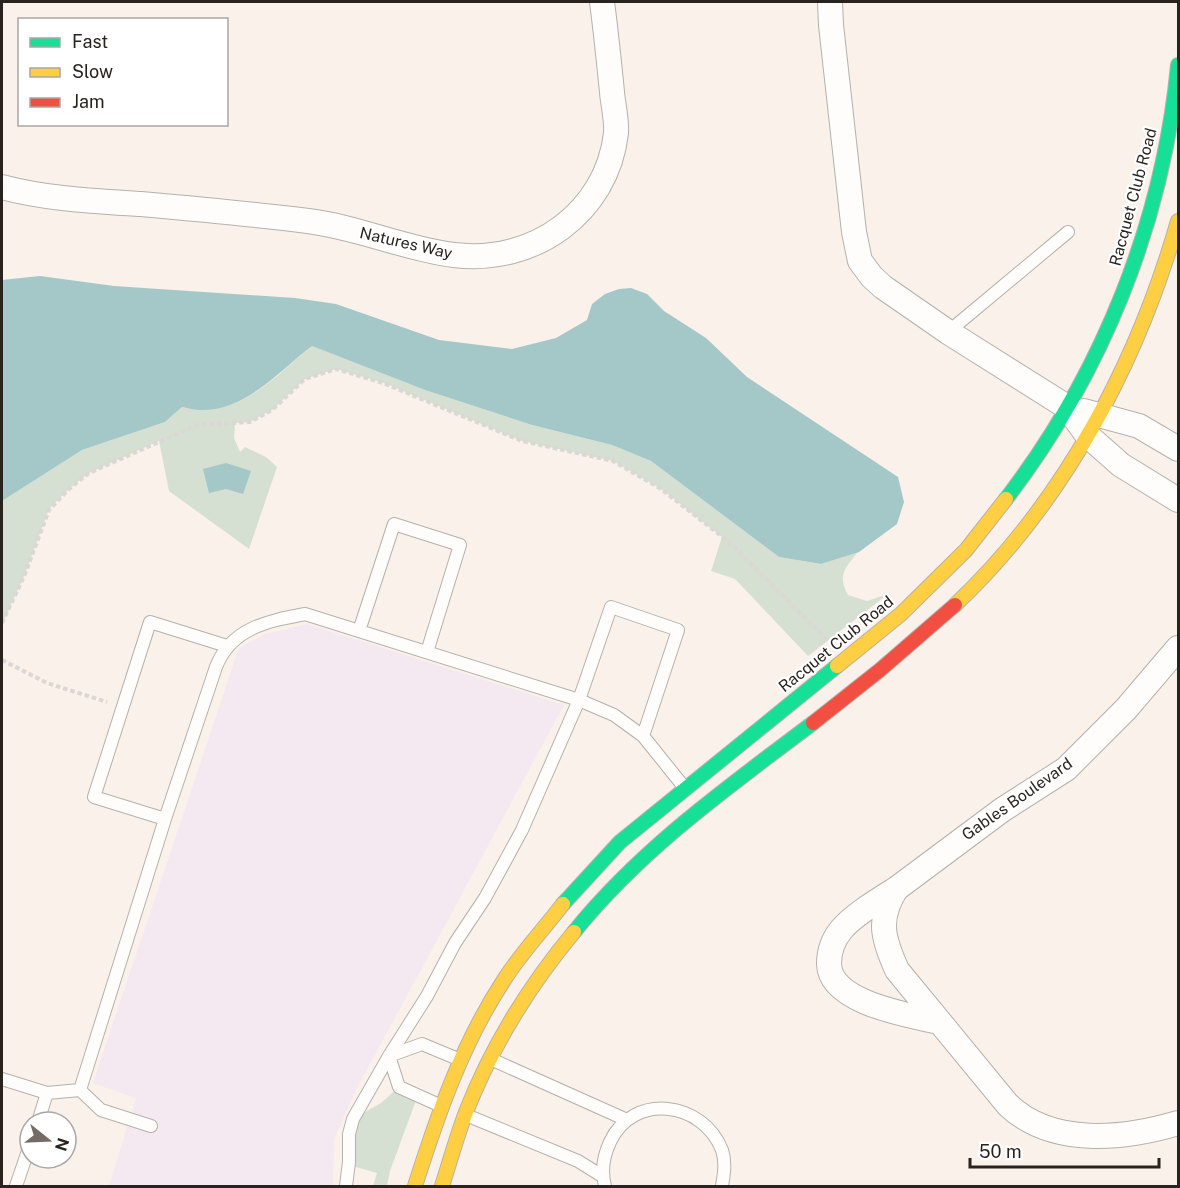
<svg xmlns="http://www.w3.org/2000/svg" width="1180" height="1188" font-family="'Public Sans',sans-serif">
  <rect width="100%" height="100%" fill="#f9f1ea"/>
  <path fill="#f4e9f1" d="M307,624l257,81 -208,385 -22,49 -1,47h-224l27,-88 -43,-15 146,-435 26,-14z"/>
  <path fill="#d5e0d2" d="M312,346l113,44 107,35 80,20 39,16 128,96 42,7 37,-12c-13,16 -21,23 -10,43l19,6 21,-7 -80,62 -73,-77 -24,-8 11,-34 -61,-48 -48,-28 -91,-20 -138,-58 -48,-14 -31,10 -33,31 -22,12 -15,1 -1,15 6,14 5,-5 21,10 11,10 -28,82 -80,-58 -10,-50 -70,32 -20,16 -20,20 -24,65 -23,50v-123l80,-51 83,-28 17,-15c6,1 12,3 18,3 45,2 80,-38 112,-64z
    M399,1087l19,8 -28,76 -3,15h-14l4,-13 -28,-8 4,-46 28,-16z"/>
  <path fill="#a4c7c8" d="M40,276l74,10 181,12 41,6 103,36 73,9 44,-11 31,-18 5,-16 13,-10 14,-5 12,-1 16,6 17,17 42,27 41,39 151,100 6,25 -7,22 -38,28 -38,12 -42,-7 -128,-96 -39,-16 -80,-20 -107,-35 -113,-44c-33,25 -67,66 -112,64 -6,0 -12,-2 -18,-3l-17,15 -83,28 -80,51v-221z
    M226,463l25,8 -8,23 -17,-5 -17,4 -6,-24z"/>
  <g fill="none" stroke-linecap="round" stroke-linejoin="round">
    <g stroke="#b6b1ab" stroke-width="14">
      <path id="lane" d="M948,332l120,-100
        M359,631l35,-107 66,21 -33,107
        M165,819l-71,-22 56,-175 77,24
        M493,1060l134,60
        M2,1079l45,14
        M80,1090l85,-271 51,-152c15,-39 52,-46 89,-53l274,86 35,15 29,21 41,51
        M439,1105l-40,-18 -10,-31 33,-12 36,15
        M466,1115l112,46 24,15
        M38,1122l9,-29 33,-3 21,20 50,16
        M16,1186l14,-41
        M346,1186l3,-24v-28l4,-15 36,-63 38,-60 28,-53 30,-45 37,-68 57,-130 32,-93 67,23 -35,106
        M605,1186c-4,-15 -2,-29 5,-44 23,-50 93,-41 112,8 4,12 2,24 0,36"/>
    </g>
    <g stroke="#b6b1ab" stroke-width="26">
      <path id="street" d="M830,2l1,23 23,207 6,29 12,16 11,10 65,45 119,75 20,28 34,30 57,35
        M2,187c45,12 92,14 139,17 56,5 112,10 167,17 50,6 97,28 146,34 79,10 153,-42 162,-122 1,-13 -3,-28 -4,-41 -3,-30 -6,-60 -10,-90
        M1084,411l55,15 39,23
        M1178,648l-52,61 -60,60 -64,41 -106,79c-19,30 -13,50 1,81l111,135c44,42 116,34 170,18
        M896,889c-16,10 -44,27 -55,41 -8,10 -12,21 -12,34 1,39 80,51 110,58"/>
    </g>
    <g stroke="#b6b1ab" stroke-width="16">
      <path id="fast" d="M1006,499c96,-125 157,-277 172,-434
        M563,904l57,-62 217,-176
        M574,932c67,-83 154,-145 239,-209"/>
    </g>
    <g stroke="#b6b1ab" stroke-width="16">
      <path id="slow" d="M955,605c109,-103 182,-241 223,-384
        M837,666l64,-52 65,-64 40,-51
        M415,1186c23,-72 47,-142 89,-206 17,-27 40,-51 59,-76
        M442,1186c8,-25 15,-50 24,-74 26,-66 63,-126 108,-180"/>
    </g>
    <g stroke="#b6b1ab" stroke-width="16">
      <path id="jam" d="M813,723l67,-53 75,-65"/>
    </g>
    <path stroke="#dad7d5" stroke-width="4" stroke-dasharray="4.5 3" stroke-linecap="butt" d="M2,623l23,-49 24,-64 20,-21 20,-16 108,-48 53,-3 22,-12 33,-31 31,-10 47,14 139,58 91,20 48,28 68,53 98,98
      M2,660l45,23 60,19"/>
    <use href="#lane" stroke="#fefdfc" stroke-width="12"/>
    <use href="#street" stroke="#fefdfc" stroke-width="24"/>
    <use href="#fast" stroke="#16e098" stroke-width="14"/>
    <use href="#slow" stroke="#ffcf43" stroke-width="14"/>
    <use href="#jam" stroke="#f24e42" stroke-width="14"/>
  </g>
  <g text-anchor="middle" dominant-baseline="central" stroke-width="4.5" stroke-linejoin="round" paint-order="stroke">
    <g font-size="16" fill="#29231f" stroke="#fff">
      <text transform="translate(1133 197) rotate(-75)">Racquet Club Road</text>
      <text transform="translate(406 243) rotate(13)">Natures Way</text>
      <text transform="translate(836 644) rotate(-39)">Racquet Club Road</text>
      <text transform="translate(1017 799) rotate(-35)">Gables Boulevard</text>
    </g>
  </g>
  <rect width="1180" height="1188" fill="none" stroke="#29231f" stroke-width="6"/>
  <rect x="18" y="18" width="210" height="108" fill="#ffffff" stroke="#a9a7a5" stroke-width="1.5"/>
  <rect x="30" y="38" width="30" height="9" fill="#16e098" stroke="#a9a7a5" stroke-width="1.5"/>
  <text x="72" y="48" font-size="18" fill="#29231f">Fast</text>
  <rect x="30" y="68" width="30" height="9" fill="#ffcf43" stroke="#a9a7a5" stroke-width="1.5"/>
  <text x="72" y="78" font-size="18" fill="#29231f">Slow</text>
  <rect x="30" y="98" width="30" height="9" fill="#f24e42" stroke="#a9a7a5" stroke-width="1.5"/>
  <text x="72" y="108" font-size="18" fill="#29231f">Jam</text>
  <g transform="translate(48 1140) rotate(108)"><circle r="28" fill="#ffffff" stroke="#a9a7a5" stroke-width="1.5"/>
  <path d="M0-4.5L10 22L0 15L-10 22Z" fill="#726b66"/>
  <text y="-9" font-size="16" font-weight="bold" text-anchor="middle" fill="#29231f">N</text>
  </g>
  <path d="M970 1158v9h189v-9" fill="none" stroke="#29231f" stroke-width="3"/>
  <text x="979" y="1158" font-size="18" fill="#29231f" stroke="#ffffff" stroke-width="4.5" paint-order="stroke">50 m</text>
</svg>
